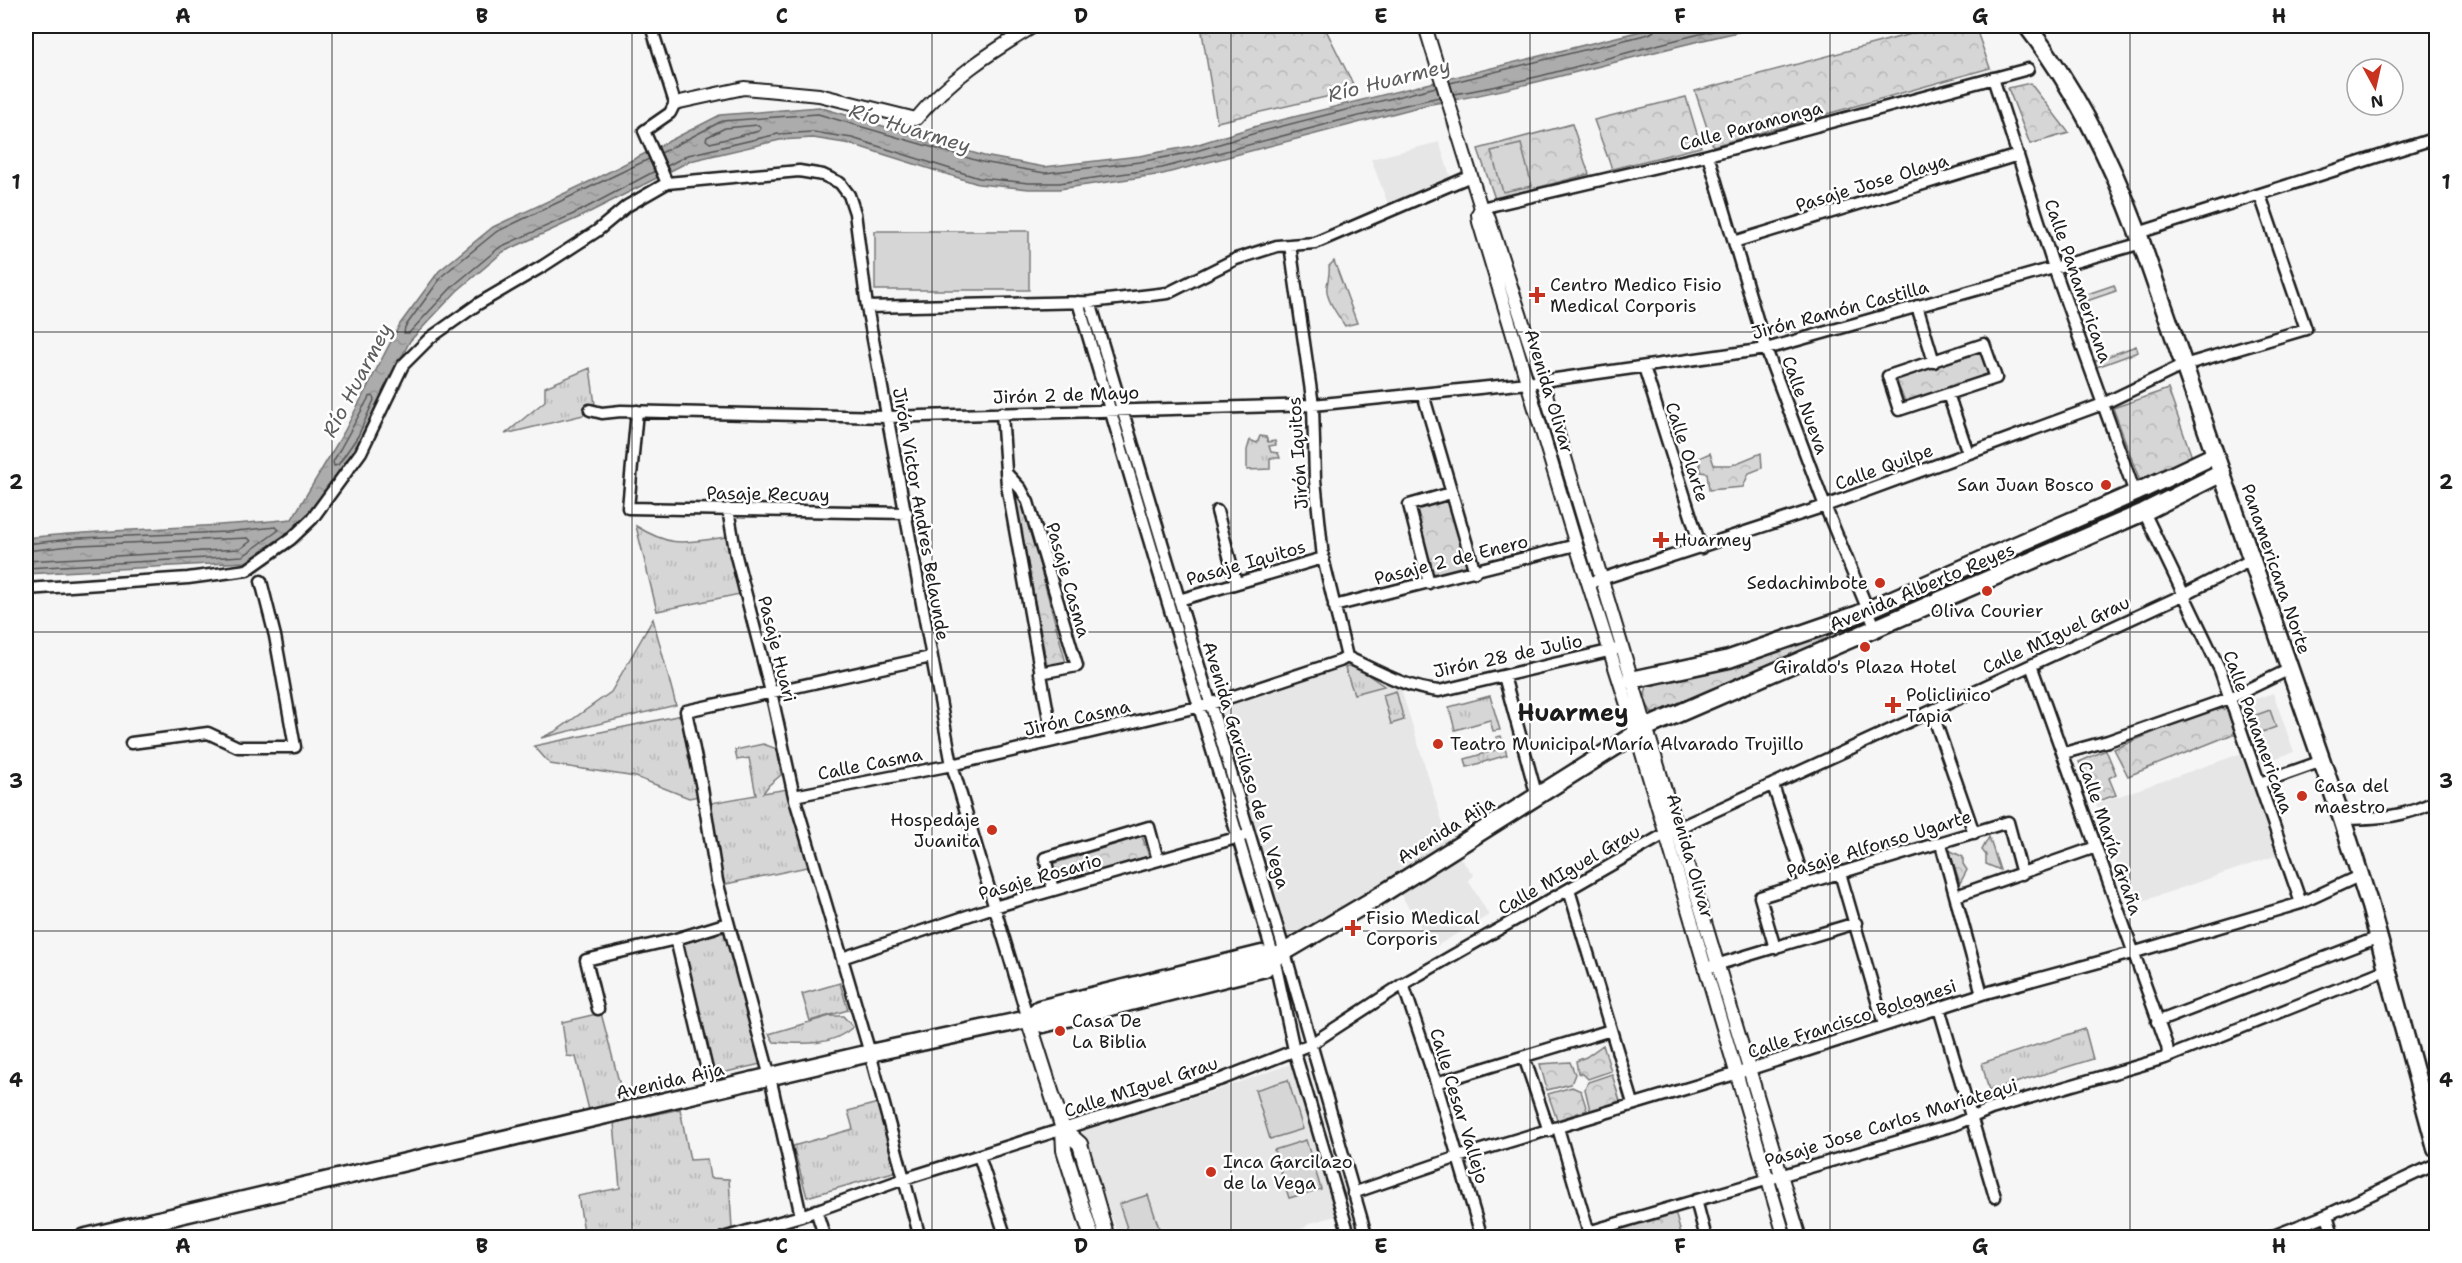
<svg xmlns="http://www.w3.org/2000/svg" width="2462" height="1263" font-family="'Shantell Sans',sans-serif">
  <defs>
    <pattern id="grass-tufts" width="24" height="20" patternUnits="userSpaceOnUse" patternTransform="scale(1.5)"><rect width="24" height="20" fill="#d6d6d6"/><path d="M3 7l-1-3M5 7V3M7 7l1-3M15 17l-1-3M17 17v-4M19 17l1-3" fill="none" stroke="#b7b7b7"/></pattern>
    <pattern id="park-crowns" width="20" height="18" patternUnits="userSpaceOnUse" patternTransform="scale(1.5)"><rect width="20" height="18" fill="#d6d6d6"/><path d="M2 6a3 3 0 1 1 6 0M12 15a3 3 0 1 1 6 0" fill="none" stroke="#b7b7b7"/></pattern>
    <pattern id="water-ripples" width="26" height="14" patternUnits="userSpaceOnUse" patternTransform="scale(1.5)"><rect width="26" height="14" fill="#acacac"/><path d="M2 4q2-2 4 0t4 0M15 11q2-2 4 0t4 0" fill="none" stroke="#939393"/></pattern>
  </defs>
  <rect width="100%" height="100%" fill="#f6f6f6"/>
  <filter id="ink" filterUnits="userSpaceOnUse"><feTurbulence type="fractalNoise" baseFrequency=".0167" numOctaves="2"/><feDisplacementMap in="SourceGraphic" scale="12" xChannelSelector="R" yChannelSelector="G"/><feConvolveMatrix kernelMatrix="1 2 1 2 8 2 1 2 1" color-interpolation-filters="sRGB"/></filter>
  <g filter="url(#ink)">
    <path fill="#e6e6e6" d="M1439,142l12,36 -63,26 -17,-45z
      M1356,661l45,28 50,160 -162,95 -35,-106 -37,-129z
      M2273,693l21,59 -33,11 -20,-59z
      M2243,753l35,102 -147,50 -35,-101z
      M1455,852l19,23 -6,5 21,35 -56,33 -36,-60 42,-24 3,4 6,-5 -2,-3z
      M1294,1063l45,152 -29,8 -6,5 -30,9h-155l-38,-107 136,-40z"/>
    <path fill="url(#grass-tufts)" stroke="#797979" stroke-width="1.5" d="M2114,285l2,6 -41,14 -2,-6z
      M2136,346l2,6 -41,15 -2,-6z
      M590,368l6,44 -91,22 40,-33v-14z
      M1260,436l6,1 2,5 7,-1 1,4 -7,1 2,6 7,1 2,5h-10v11l-23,1v-20l3,-10 7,3z
      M2184,477l1,9 -132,57 -4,-5z
      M636,526c38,23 49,16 91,11l13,57 -83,17z
      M653,619l23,86 -135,33 15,-7 55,-39z
      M1354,665l30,21 -30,8 -9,-26z
      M1396,691l8,29 -13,4 -8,-29z
      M1490,696l10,34 -7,1 -3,-11 -35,10 -6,-23z
      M682,715l17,81 -10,2 -53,-21 -86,-13 -16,-18z
      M1501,736l6,19 -40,12 -2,-8 34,-10 -3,-12z
      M763,744l14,5 4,26 -12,10 -6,8 25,-4 24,77 -91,19 -10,-82 45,-8 -7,-37 -12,2 -2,-10z
      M726,932l35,132 -48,11 -31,-132z
      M840,983l8,27 -38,11 -8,-27z
      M601,1013l23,88 -35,9 -13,-53 -9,-1 -5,-34z
      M830,1016h13l10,11c-22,20 -51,17 -79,15l-5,-8z
      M2085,1029l8,30 -104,32 -7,-28z
      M878,1103l19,68 -90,26 -14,-51 60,-17 -5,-18z
      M680,1109l10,51 17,-1 3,19 19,1 3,49 -18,9h-27l-2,-2 -14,3 -86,-1 -7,-41 42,-8 -6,-65z"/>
    <path fill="url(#park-crowns)" stroke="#797979" stroke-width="1.5" d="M1201,26h123l32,64 -139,32z
      M1941,26h34l15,42 -277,78 -18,-55z
      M2030,83l39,50 -39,11 -22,-56z
      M1686,97l15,50 -89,22 -18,-49z
      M1572,124l17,50 -94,25 -17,-50z
      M1334,261l23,62 -12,3c-7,-11 -20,-27 -18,-40 1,-8 3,-12 2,-20z
      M1980,353l8,21 -82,29 -11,-24z
      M2168,389l25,71 -52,24 -28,-76z
      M1710,453l4,12h18l29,-12 1,15 -13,5 -6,14 -34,3 -2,-17 -6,-1 -2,-14z
      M1015,495l9,12 42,156 -19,2z
      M1449,500l21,67 -36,10 -20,-68z
      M2034,545l3,4 -157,70 -4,-2 1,-6z
      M1858,620l5,1 -1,6 -193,87 -17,-1 -8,-13 3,-15 8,-5z
      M2231,708l7,24 -110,44 -14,-27 88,-37z
      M2106,750l10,24 -7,4 7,17 -21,7 -16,-40z
      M1142,836l7,20 -91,26 -6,-18z
      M1989,837l11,33 -14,-6v-9l-4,-5z
      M1949,850l14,7v7l4,6 -7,13z
      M1603,1045l8,26 -23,8 -5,-5 -5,-1 -2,-12 10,-4z
      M1570,1062l5,12 -4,10 -24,6 -7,-26z
      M1612,1074l8,27 -30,9 -5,-21 3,-7z
      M1572,1087l9,4 6,19 -30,10 -9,-26z
      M1675,1212l7,25 -85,1 -1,-3z"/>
    <path fill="#d6d6d6" stroke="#797979" stroke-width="1.5" d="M1521,144l11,42 -29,6 -12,-41z
      M875,231h154v59h-154z
      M2270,710l6,17 -22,8 -6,-17z
      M1288,1080l15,49 -33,10 -15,-49z
      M1306,1140l15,49 -32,9 -15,-48z
      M1148,1195l14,42h-32l-11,-33z"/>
    <path fill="url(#water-ripples)" stroke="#727272" stroke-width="1.5" d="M1661,26h105c-114,23 -225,60 -340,79l-263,69 -104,15h-30l-51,-5 -127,-40 -38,-6 -33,2 -90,21 -110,56 -77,35 -46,39 -47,50 -19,36 -27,62 -56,79 -62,44 -220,12v-36c88,-10 177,-9 266,-19l52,-87 56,-108 39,-53 54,-44 104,-49 123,-63 99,-8 165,49 60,11 95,-11 53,-10 65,-20z"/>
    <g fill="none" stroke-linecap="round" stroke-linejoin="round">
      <path stroke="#565656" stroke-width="1.5" d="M1450,83l199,-49 5,-3v-5
        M1454,94c95,-15 187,-49 282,-68
        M758,125l3,3 -2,3 -49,12 -4,-3 1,-3 18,-9z
        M661,153l61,-32 96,-7 164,48 63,11 95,-11 53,-10 66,-20 177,-45
        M649,159l-153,73 -53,43 -38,52 -1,6h5l44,-47 47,-39 78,-35 77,-41
        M667,166l21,-11 90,-21 35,-2 39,6 127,40 50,5h30l103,-15 184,-49 93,-22
        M373,396l1,4 -16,36 -20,29 -4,1 -1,-4 36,-65z
        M26,544l53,-6 148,-6 49,-5 3,3 -36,26 -217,12
        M26,551l53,-6 169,-7 3,3 -11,8 -214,12"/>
      <g stroke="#1c1c1c" stroke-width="15">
        <path id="minor" d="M651,26l24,77 -5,10 -26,18 23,52
          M1993,78l61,190 81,225
          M1708,155l58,194 59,157 50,121
          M1481,208l227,-53 320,-86
          M2138,233l298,-95
          M1734,242l284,-87
          M1290,245l23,160 2,75 8,78 24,99
          M1078,302l196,656 20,92 56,188
          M1090,302l195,651 82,285
          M1917,306l17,56
          M867,307l223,-5 78,-9 68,-34 41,-13 38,-3 156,-67
          M1984,344l12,34 -97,32 -11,-34z
          M1644,367l57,181
          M1423,394l52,178
          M1948,394l20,59
          M590,410l12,3 19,-2 266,6 426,-12 215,-22 238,-34 376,-106
          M637,411l-9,97 279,5
          M1002,413l5,72 46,256
          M1006,473l15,16 7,13 49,164 -37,7
          M728,509l8,47 35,136 23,104 76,257 50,185
          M1217,511l19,71
          M2144,512l76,158 81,233
          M1429,583l-20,-78 42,-12
          M1589,583l236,-77 278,-102 81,-39 122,-36 -46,-134
          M26,589l162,-11 59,-8 44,-31 21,-20 49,-67 42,-87 27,-27 48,-34 65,-38 54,-35 30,-25 40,-23 132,-12 24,4 17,8 9,12 6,18 12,94 85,458 76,254
          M1179,600l144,-42
          M1334,606l242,-61
          M1347,657c30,14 59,31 92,34l178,-42
          M1504,676l33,121
          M1932,712l42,121
          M131,743l77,-10 30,14h57l-20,-111 -14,-55
          M2064,753l44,-12 122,-43 60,-29
          M2260,783l62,-22
          M1773,785l32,99
          M794,796l158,-31 258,-61 130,-43 7,-4
          M2342,819c37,-1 61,-1 94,-18
          M1941,844l41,150
          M1840,873l44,152
          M1053,890l-8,-32 104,-31 9,33
          M1569,890l64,213
          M1956,896l140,-49
          M1775,948l-15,-51 248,-75 14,52
          M842,958l152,-51 249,-71
          M1709,967l147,-44
          M1403,984l33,99 46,155
          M1939,1008l56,189
          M598,1009l-12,-49 90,-21
          M2157,1022l222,-85
          M1524,1057l25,74
          M2165,1058l223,-89
          M1436,1083l175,-53
          M712,1091l-36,-152 52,-16
          M1558,1128l32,109
          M979,1156l27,82
          M1353,1193l105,-36 277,-83 247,-80 150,-41 169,-50 60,-28
          M1696,1200l10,38
          M816,1210l9,28
          M2327,1215l7,23
          M801,1216l-31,-139 -53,-196 -15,-93 -16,-77 245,-54
          M1588,1232l366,-107 37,-16 174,-51 3,-5 -1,-7 -136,-381
          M723,1238l78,-22 103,-37 318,-100 89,-35 92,-60 262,-150 520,-240 68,-35
          M2268,1238l59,-23 109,-51"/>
      </g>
      <g stroke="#1c1c1c" stroke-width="16">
        <path id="tertiary" d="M1425,26l56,182 7,8 54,165 258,857
          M675,103l69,-15 75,7 97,24c32,-39 75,-67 118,-93
          M1481,208l-3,6 1,8 97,323 60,188 149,505"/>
      </g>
      <g stroke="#1c1c1c" stroke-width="18">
        <path id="secondary" d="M1028,1019l35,110 1,21 28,88
          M1063,1129l17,15 27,94"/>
      </g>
      <g stroke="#1c1c1c" stroke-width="21">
        <path id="primary" d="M1631,680l98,-21 127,-44 279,-122 80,-38
          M1028,1019l15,5 222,-56 9,-10 97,-57 274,-173 499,-216 78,-39
          M82,1238l788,-185 158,-34 11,-10 223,-55 12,4"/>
      </g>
      <g stroke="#1c1c1c" stroke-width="21">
        <path id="trunk" d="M2027,26c49,63 83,132 111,207l204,586 28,87 66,242"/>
      </g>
      <use href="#minor" stroke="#fff" stroke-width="10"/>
      <use href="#tertiary" stroke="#fff" stroke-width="12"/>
      <use href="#secondary" stroke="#fff" stroke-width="14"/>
      <use href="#primary" stroke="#fff" stroke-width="16"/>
      <use href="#trunk" stroke="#fff" stroke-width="16"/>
    </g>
  </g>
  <path fill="none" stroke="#1c1c1c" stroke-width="1.5" stroke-opacity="0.55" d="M332,26v1212M632,26v1212M932,26v1212M1231,26v1212M1530,26v1212M1830,26v1212M2130,26v1212M26,332h2410M26,632h2410M26,931h2410"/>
  <g fill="#c8321e" stroke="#fff" stroke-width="2">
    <path d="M1534 286h6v6h6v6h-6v6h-6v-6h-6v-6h6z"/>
    <circle cx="2106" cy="485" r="6"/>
    <path d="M1658 531h6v6h6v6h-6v6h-6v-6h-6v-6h6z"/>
    <circle cx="1880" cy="583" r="6"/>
    <circle cx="1987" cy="591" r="6"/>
    <circle cx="1865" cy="647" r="6"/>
    <path d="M1890 696h6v6h6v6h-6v6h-6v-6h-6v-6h6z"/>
    <circle cx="1438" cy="744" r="6"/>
    <circle cx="2302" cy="796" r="6"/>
    <circle cx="992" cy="830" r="6"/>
    <path d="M1350 919h6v6h6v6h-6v6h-6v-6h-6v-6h6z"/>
    <circle cx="1060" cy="1031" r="6"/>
    <circle cx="1211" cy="1172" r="6"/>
  </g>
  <g text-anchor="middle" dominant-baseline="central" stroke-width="5" stroke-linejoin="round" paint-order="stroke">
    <g font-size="18" fill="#1c1c1c" stroke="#fff">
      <text transform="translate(1751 126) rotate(-15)">Calle Paramonga</text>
      <text transform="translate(1872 183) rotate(-17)">Pasaje Jose Olaya</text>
      <text transform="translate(2078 281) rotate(71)">Calle Panamericana</text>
      <text transform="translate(1840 310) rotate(-15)">Jirón Ramón Castilla</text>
      <text transform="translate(1549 391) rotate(73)">Avenida Olivar</text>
      <text transform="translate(1066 395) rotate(-2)">Jirón 2 de Mayo</text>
      <text transform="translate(1805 405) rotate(70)">Calle Nueva</text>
      <text transform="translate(1687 452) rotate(72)">Calle Olarte</text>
      <text transform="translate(1298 453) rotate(-94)">Jirón Iquitos</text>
      <text transform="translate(1884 467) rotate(-20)">Calle Quilpe</text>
      <text transform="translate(768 494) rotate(1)">Pasaje Recuay</text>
      <text transform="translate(921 514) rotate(80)">Jirón Victor Andres Belaunde</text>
      <text transform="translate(1451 560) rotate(-14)">Pasaje 2 de Enero</text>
      <text transform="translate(1246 563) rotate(-16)">Pasaje Iquitos</text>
      <text transform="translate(2276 569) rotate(71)">Panamericana Norte</text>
      <text transform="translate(1068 580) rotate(74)">Pasaje Casma</text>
      <text transform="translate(1922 587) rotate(-23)">Avenida Alberto Reyes</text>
      <text transform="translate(2056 635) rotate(-25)">Calle MIguel Grau</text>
      <text transform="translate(777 649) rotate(76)">Pasaje Huari</text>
      <text transform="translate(1508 656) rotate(-12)">Jirón 28 de Julio</text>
      <text transform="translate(1077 718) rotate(-13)">Jirón Casma</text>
      <text transform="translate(2258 732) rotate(70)">Calle Panamericana</text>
      <text transform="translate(870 764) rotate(-11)">Calle Casma</text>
      <text transform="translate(1246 765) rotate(73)">Avenida Garcilaso de la Vega</text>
      <text transform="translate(1446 830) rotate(-32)">Avenida Aija</text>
      <text transform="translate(2110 838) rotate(71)">Calle María Graña</text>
      <text transform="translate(1879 844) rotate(-17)">Pasaje Alfonso Ugarte</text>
      <text transform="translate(1690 856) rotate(74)">Avenida Olivar</text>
      <text transform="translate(1569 870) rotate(-30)">Calle MIguel Grau</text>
      <text transform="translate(1040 877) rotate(-16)">Pasaje Rosario</text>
      <text transform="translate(1852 1019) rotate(-18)">Calle Francisco Bolognesi</text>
      <text transform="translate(670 1081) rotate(-13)">Avenida Aija</text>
      <text transform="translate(1141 1087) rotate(-18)">Calle MIguel Grau</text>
      <text transform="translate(1459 1106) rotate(73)">Calle Cesar Vallejo</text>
      <text transform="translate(1891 1123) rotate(-17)">Pasaje Jose Carlos Mariatequi</text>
    </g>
    <g font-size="18" fill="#1c1c1c" stroke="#fff" text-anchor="start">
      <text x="1550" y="285">Centro Medico Fisio<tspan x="1550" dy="21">Medical Corporis</tspan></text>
      <text x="2094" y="485" text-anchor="end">San Juan Bosco</text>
      <text x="1674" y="540">Huarmey</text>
      <text x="1868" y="583" text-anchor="end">Sedachimbote</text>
      <text x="1987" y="611" text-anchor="middle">Oliva Courier</text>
      <text x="1865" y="667" text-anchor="middle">Giraldo's Plaza Hotel</text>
      <text x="1906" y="695">Policlinico<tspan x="1906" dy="21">Tapia</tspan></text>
      <text x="1450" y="744">Teatro Municipal María Alvarado Trujillo</text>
      <text x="2314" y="786">Casa del<tspan x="2314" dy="21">maestro</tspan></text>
      <text x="980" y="820" text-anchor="end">Hospedaje<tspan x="980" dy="21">Juanita</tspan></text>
      <text x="1366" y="918">Fisio Medical<tspan x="1366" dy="21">Corporis</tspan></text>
      <text x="1072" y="1021">Casa De<tspan x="1072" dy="21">La Biblia</tspan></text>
      <text x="1223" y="1162">Inca Garcilazo<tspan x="1223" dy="21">de la Vega</tspan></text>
    </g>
    <g font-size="20" font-style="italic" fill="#5d5d5d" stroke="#fff">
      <text transform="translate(1389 80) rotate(-14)">Río Huarmey</text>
      <text transform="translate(910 128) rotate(17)">Río Huarmey</text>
      <text transform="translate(357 380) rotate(-62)">Río Huarmey</text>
    </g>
    <g font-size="24" font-weight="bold" fill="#1c1c1c" stroke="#fff">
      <text x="1573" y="713">Huarmey</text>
    </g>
  </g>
  <rect width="2462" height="1263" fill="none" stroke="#fff" stroke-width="66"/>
  <g transform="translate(2375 87) rotate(172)"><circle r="28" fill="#ffffff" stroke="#a4a4a4" stroke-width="1.5"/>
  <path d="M0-4.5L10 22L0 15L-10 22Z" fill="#c8321e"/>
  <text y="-9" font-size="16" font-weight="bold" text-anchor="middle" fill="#1c1c1c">N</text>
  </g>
  <rect x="33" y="33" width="2396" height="1197" fill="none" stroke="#1c1c1c" stroke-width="2"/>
  <g font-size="20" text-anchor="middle" font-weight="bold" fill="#1c1c1c">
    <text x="183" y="23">A</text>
    <text x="482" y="23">B</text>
    <text x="782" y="23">C</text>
    <text x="1081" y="23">D</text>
    <text x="1381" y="23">E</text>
    <text x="1680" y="23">F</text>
    <text x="1980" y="23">G</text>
    <text x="2279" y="23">H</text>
    <text x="16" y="189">1</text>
    <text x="2446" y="189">1</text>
    <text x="16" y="489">2</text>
    <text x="2446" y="489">2</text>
    <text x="16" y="788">3</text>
    <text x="2446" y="788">3</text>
    <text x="16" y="1087">4</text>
    <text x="2446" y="1087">4</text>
    <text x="183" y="1253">A</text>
    <text x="482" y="1253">B</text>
    <text x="782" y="1253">C</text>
    <text x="1081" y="1253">D</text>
    <text x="1381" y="1253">E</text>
    <text x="1680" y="1253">F</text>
    <text x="1980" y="1253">G</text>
    <text x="2279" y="1253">H</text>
  </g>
</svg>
